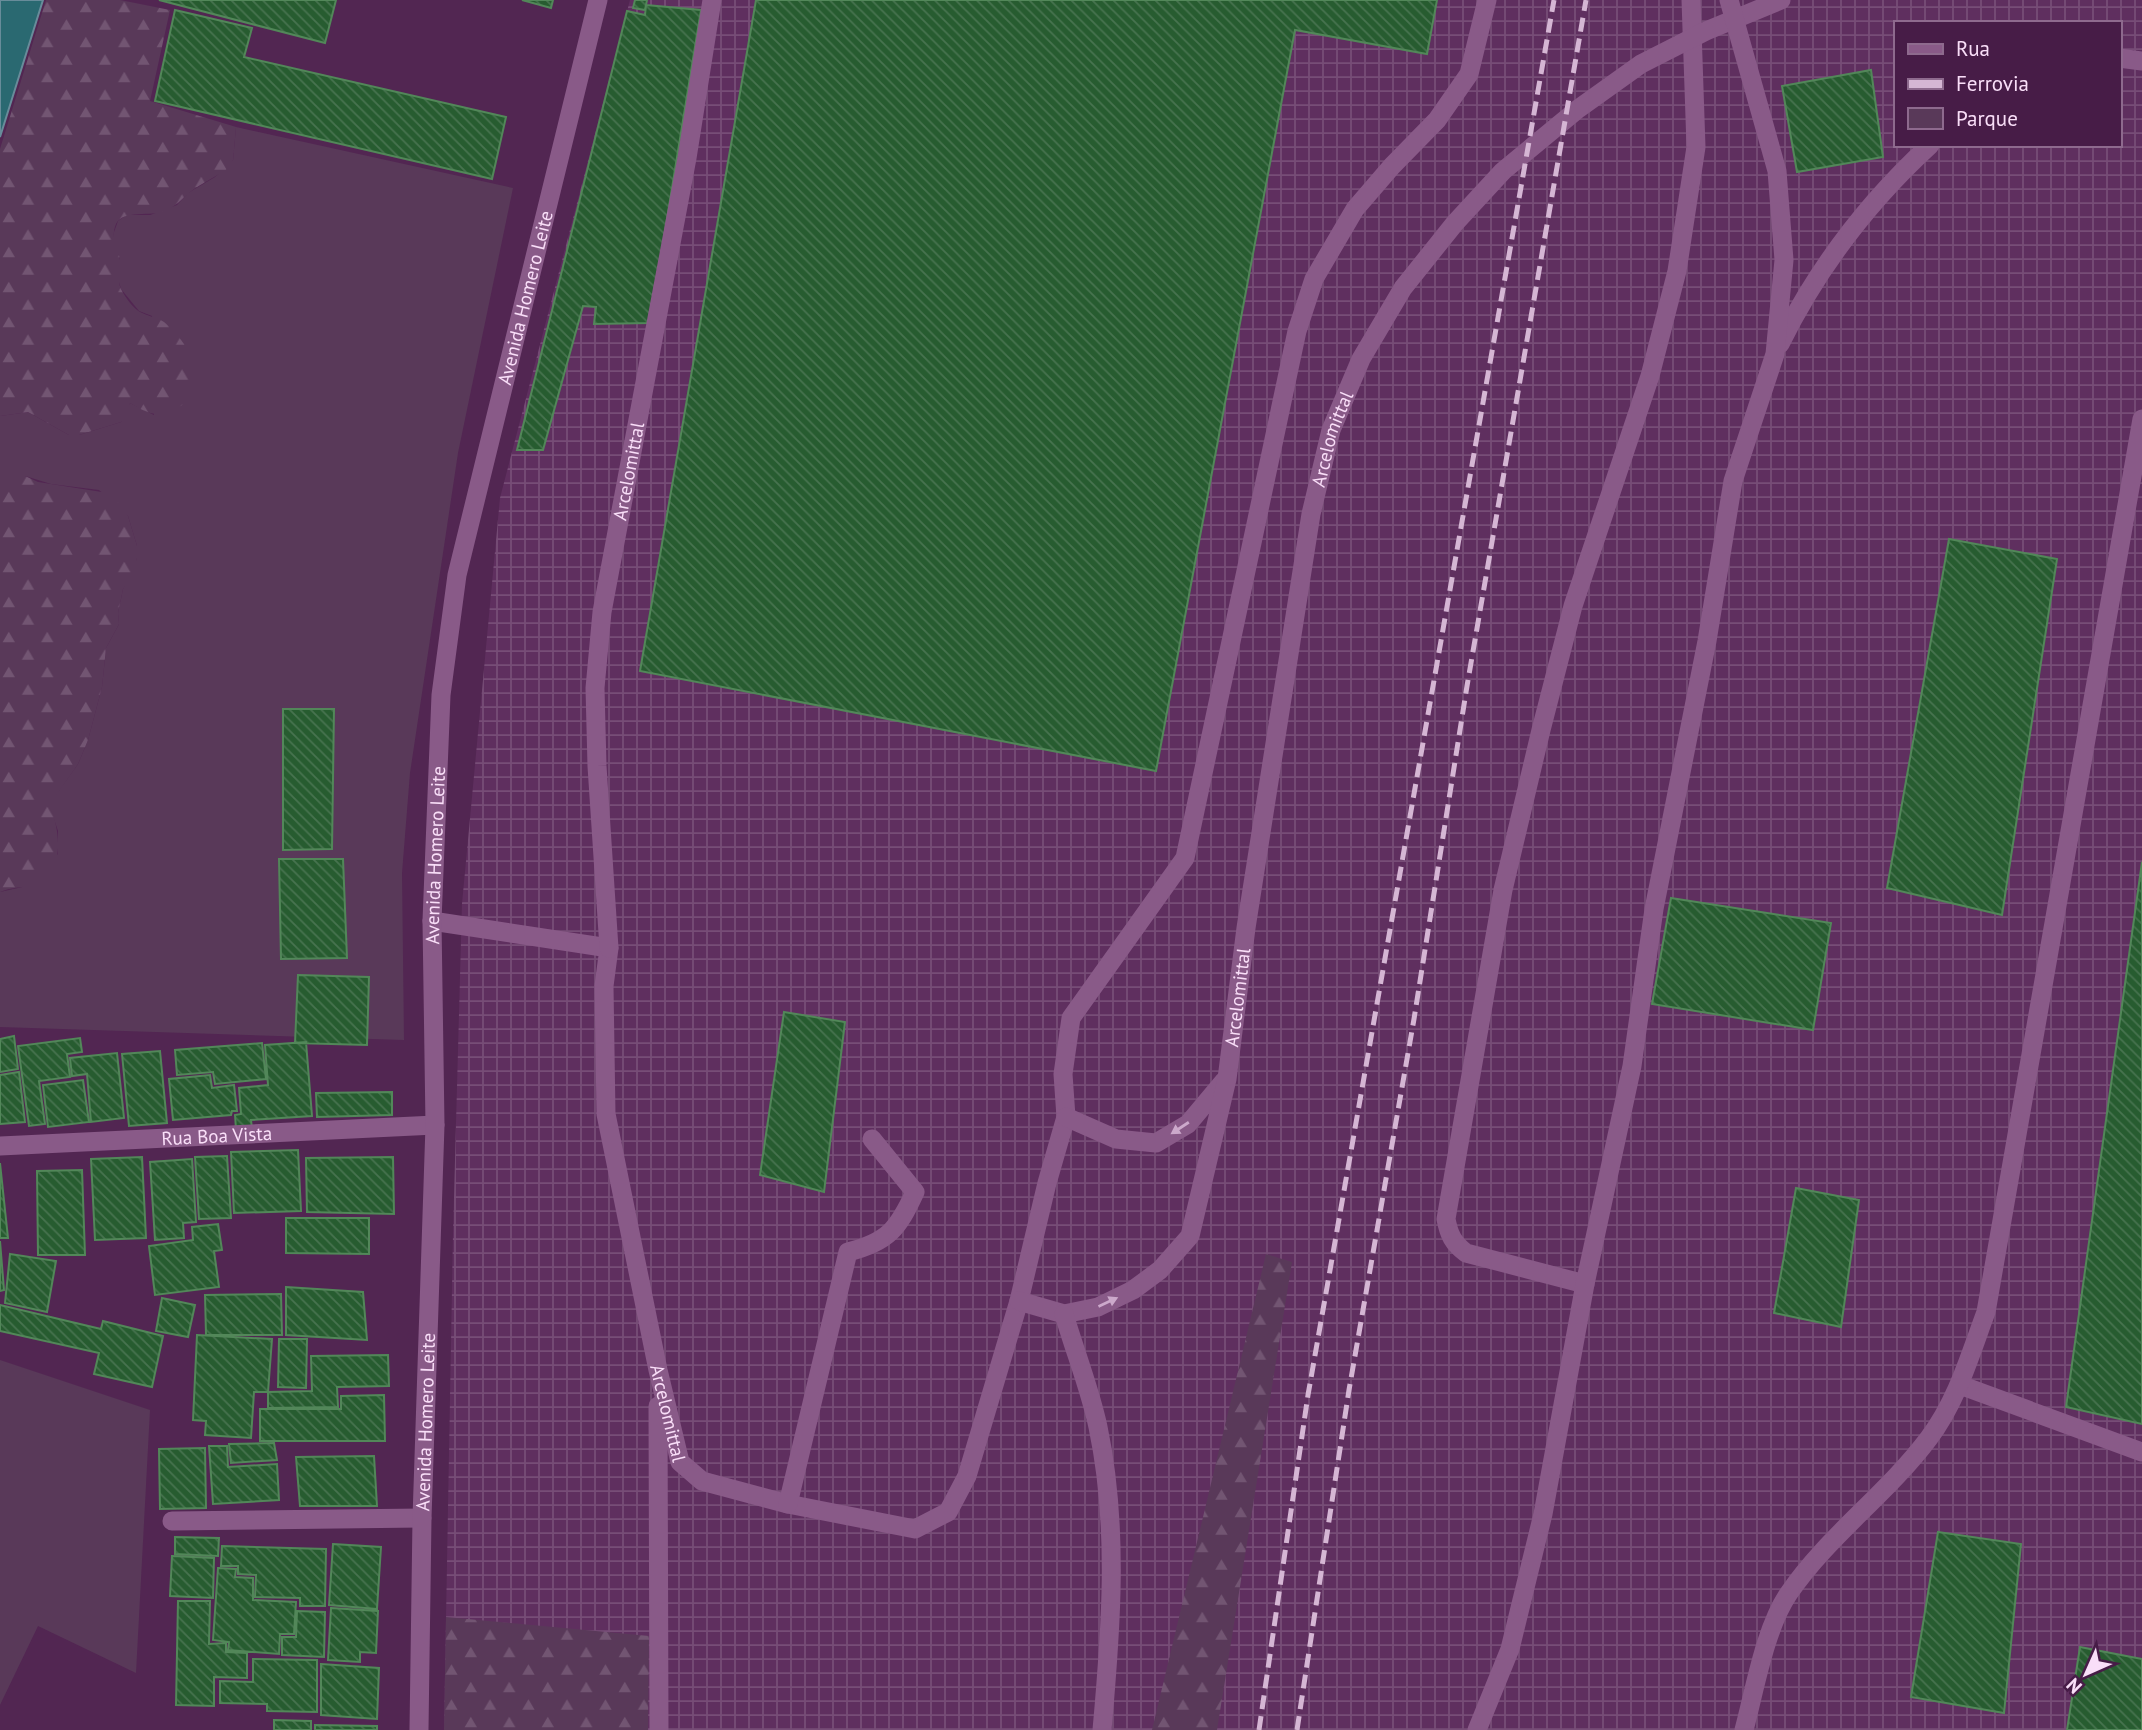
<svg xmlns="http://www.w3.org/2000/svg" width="2142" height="1730" font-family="'PT Sans',sans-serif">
  <defs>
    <pattern id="industrial-grid" width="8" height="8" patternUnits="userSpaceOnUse" patternTransform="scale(1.75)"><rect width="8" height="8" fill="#5f2f5f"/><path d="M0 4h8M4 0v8" fill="none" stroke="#774d77"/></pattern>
    <pattern id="forest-firs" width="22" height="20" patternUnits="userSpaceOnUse" patternTransform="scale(1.75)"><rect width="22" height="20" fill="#593959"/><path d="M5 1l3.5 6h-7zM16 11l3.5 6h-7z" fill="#725572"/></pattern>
    <pattern id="building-back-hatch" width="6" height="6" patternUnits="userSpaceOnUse" patternTransform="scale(1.75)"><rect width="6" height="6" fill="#275c30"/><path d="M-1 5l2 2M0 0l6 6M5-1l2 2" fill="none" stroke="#47734f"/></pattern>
  </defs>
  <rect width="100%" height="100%" fill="#522652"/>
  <path fill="url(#industrial-grid)" fill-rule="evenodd" d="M630,0h1512v1730h-1698l9,-496 9,-330 38,-406zM1895,23h224v122h-224z"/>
  <path fill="#593959" d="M236,127l277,61 -55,265 -48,320 -8,100 2,167 -404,-13v-135l22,-5 36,-33v-23l-9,-27 29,-40 10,-24 14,-53 4,-39 13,-24 -1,-11 5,-24 14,-31v-12l-9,-30 -29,-26 -48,-6 -26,-8h-25v-60l28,-4 41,23h10l42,-13 9,-19 24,12 -2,-99 -13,-5 -18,-22 -3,-10 2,-20 -6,-15v-12l4,-11 8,-6h24l27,-10 11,-12 27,-16 18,-17z
    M0,1360l150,50 -14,263 -98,-47 -38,79z"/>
  <path fill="url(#forest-firs)" d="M46,0h74l50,10 -20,91 86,26 -3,33 -6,9c-12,8 -25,14 -37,23 -8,7 -15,15 -25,19 -14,6 -42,-2 -49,13 -6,14 2,23 4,36 1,12 -4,21 2,31 4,7 11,17 18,21 7,4 16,5 24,10 29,24 51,70 6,90 -15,6 -26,-1 -40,-9l-2,10 -7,9 -42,13h-10l-41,-23 -28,4v-267z
    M0,476h25l13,6 70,11 9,8 11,15 9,30v12l-4,16 -10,15 -5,24 1,11 -13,24 -4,39 -14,53 -10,24 -28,40c9,26 18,69 -18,81 -11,3 -21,2 -32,7z
    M1266,1254l26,8 -75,468h-65z
    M446,1617l203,19 -1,94h-204z"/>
  <path fill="#2a6971" stroke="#688c9a" stroke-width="2" d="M0,0h43l-43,137z"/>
  <path fill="url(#building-back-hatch)" stroke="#528759" stroke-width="2" d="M159,0h177l-11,43z
    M522,0h31l-2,8z
    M635,0h12l-2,10 -12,-2z
    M756,0h681l-10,54 -132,-24 -139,741 -516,-100z
    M646,5l55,5 -51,313 -56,1 2,-17 -13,-1 -40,144h-26l110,-439 18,4z
    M175,10l77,18 -8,29 262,60 -14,62 -337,-78z
    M1871,70l12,87 -86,15 -15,-86z
    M1949,539l108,20 -55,356 -115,-27z
    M283,709h51l-2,140 -49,1z
    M279,859h64l4,99 -66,1z
    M2142,862v562l-76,-17z
    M1671,898l160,25 -18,107 -161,-26z
    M298,975l71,2 -2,68 -72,-2z
    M784,1012l61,10 -21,170 -64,-17z
    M14,1036l4,33 -18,3v-33z
    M80,1038l2,14 -15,2 3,23 -31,4 6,43 -16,2 -11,-80z
    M306,1042l6,74 -61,4 1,8 -16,1 -1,-14 6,-1 -2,-26 29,-3 -3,-40z
    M262,1043l4,36 -51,5 -2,-12 -36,3 -2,-25z
    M160,1051l7,72 -38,3 -7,-72z
    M117,1053l7,65 -33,4 -4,-48 -15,2 -2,-18z
    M19,1072l6,50 -25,2v-49z
    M210,1075l2,13 22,-3 3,26h-5l-1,4 -58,5 -4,-41z
    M83,1080l6,42 -41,5 -5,-42z
    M392,1092v23l-75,2 -1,-24z
    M298,1150l3,61 -67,2 -3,-61z
    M227,1156l4,62 -32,1 -4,-62z
    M142,1157l4,81 -51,2 -4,-81z
    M393,1157l1,57 -87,-2 -1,-54z
    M192,1159l4,63 -13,1 1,15 -29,2 -5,-78z
    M0,1163l8,75h-8z
    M82,1170l3,85h-47l-1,-84z
    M1796,1188l63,12 -18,127 -67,-14z
    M286,1218h83v36l-83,-1z
    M218,1224l4,26 -8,1 5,36 -64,8 -6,-49 44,-6 -1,-13z
    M0,1241l4,49 -4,1z
    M10,1254l46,7 -9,51 -42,-9z
    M286,1287l77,5 4,48 -81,-5z
    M281,1294l1,41h-76l-1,-40z
    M162,1298l33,7 -7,32 -32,-6z
    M0,1305l101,24 2,-8 60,15 -11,51 -58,-13 5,-21 -99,-22z
    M197,1335l75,4 -4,53h-14l-3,46 -46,-3 1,-14 -13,-1z
    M279,1339h28l-1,49 -28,-1z
    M388,1355l1,31 -52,1 1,20 -70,1v-16l44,-1 -1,-35z
    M384,1395l1,46h-125v-32h81v-13z
    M274,1443l3,17 -46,3 -2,-19z
    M209,1446h18l1,21 49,-3 2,36 -66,4z
    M205,1448l1,60 -46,1 -1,-60z
    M374,1456l3,50h-77l-4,-49z
    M1938,1532l83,12 -17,169 -93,-16z
    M175,1537l44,1 -1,18 -43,-2z
    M333,1544l48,3 -4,62 -48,-4z
    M222,1546l104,3 -1,57h-25v-8l-45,-1 1,-22 -18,-1v-8h-17z
    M172,1556l42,2 -1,40 -43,-2z
    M218,1568l18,1 -1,8 18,1v22l43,2 -2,32h-14l-1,20 -51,-4 1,-8 -16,-2z
    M178,1601h32l-1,43 17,-1v9l21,1v25l-33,-1v29l-38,-1z
    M331,1608l47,3 -2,42 -16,-1v10l-32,-2z
    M297,1611l28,1 -1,45 -42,-2v-18h14z
    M2080,1647l62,12v71h-75z
    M253,1659l64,1v52l-50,-1v-7l-47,-1v-22l33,1z
    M321,1664l58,4 -2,51 -56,-4z
    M274,1720l37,1v9h-37z
    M315,1725l62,1v4h-62z"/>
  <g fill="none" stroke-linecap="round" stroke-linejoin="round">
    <g stroke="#895a88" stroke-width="19">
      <path d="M2119,58l23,3"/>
      <path d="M1780,344c37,-75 88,-142 150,-199"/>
      <path id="s1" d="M432,921l177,27 -5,38 2,128 52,256 22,92 22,19 86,23 127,25 33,-17 19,-36 52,-175 28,-118 19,-66 -3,-43 8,-56 114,-160 112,-527 17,-52 41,-70 37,-43 45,-46 32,-46 18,-74"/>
      <path id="s2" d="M609,948l-12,-182 -2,-78 7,-76 85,-454 25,-158"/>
      <path d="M1066,1117l50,22 40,4 32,-19 36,-43"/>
      <path d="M1585,1284l-119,-31c-13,-10 -17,-18 -20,-34l57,-329 38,-160 32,-124 77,-230 27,-105 19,-124 -5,-147"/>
      <path id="s3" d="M1019,1301l45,13 34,-7 35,-17 27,-20 30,-34 37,-157 19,-151 65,-414 20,-84 30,-71 42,-71 52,-65 48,-52 75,-62 63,-45 65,-33 75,-31"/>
      <path d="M1064,1314c11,38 26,75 34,113 21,100 13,203 4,303"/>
      <path d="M1960,1385l182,67"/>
      <path d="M658,1406l1,324"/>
      <path d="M788,1504l60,-252c40,-10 50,-23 67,-60l-43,-53"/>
      <path d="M1477,1730l33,-81 33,-135 42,-230 47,-218 22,-157 53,-268 26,-160 42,-127 9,-94 -7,-89 -48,-171"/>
      <path d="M1744,1730c11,-41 21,-102 45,-137 38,-56 99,-100 140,-155 28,-37 41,-83 57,-126l156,-893"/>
    </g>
    <g stroke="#895a88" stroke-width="19">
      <path id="s4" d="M0,1146l435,-21"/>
      <path d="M172,1521l250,-3"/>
    </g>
    <path stroke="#895a88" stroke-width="19" id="s5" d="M419,1730l3,-212 13,-393 -3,-204 9,-226 16,-120 141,-575"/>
    <path stroke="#d5b6d4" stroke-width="5" stroke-dasharray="14 7" stroke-linecap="butt" d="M1259,1730l49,-335 246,-1395
      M1297,1730l52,-340 65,-371 53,-333 119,-686"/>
  </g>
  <defs><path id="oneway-solid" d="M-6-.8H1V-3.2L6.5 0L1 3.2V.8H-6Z" transform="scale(1.75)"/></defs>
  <g fill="#cca9cb">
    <use href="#oneway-solid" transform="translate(1180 1128) rotate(147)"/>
    <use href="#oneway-solid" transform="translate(1108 1302) rotate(-25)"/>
  </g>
  <g text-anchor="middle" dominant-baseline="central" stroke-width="5" stroke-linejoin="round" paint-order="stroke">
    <g font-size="19" fill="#f9def8" stroke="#471c47">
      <text stroke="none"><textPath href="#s5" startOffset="1442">Avenida Homero Leite</textPath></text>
      <text stroke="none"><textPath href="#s3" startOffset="1010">Arcelomittal</textPath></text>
      <text stroke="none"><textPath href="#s2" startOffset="480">Arcelomittal</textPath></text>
      <text stroke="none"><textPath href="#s5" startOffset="875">Avenida Homero Leite</textPath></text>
      <text stroke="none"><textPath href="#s3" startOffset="443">Arcelomittal</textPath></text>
      <text stroke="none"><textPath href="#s4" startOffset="217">Rua Boa Vista</textPath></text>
      <text stroke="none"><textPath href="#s1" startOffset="651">Arcelomittal</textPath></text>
      <text stroke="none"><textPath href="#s5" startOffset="308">Avenida Homero Leite</textPath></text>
    </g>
  </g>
  <rect x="1894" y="21" width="228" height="126" fill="#471c47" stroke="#8e6a8e" stroke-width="2"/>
  <rect x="1908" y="44" width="35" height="10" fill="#895a88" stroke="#8e6a8e" stroke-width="2"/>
  <text x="1956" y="56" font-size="21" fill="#f9def8">Rua</text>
  <rect x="1908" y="79" width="35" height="10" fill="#d5b6d4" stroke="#8e6a8e" stroke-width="2"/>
  <text x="1956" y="91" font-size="21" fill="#f9def8">Ferrovia</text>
  <rect x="1908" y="108" width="35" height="21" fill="#593959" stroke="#8e6a8e" stroke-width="2"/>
  <text x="1956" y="126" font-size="21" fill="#f9def8">Parque</text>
  <g transform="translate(2086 1674) rotate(225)" stroke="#471c47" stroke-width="5" paint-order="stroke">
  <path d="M0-5L12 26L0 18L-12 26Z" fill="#f9def8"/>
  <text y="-10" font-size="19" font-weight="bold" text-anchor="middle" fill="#f9def8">N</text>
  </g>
</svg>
